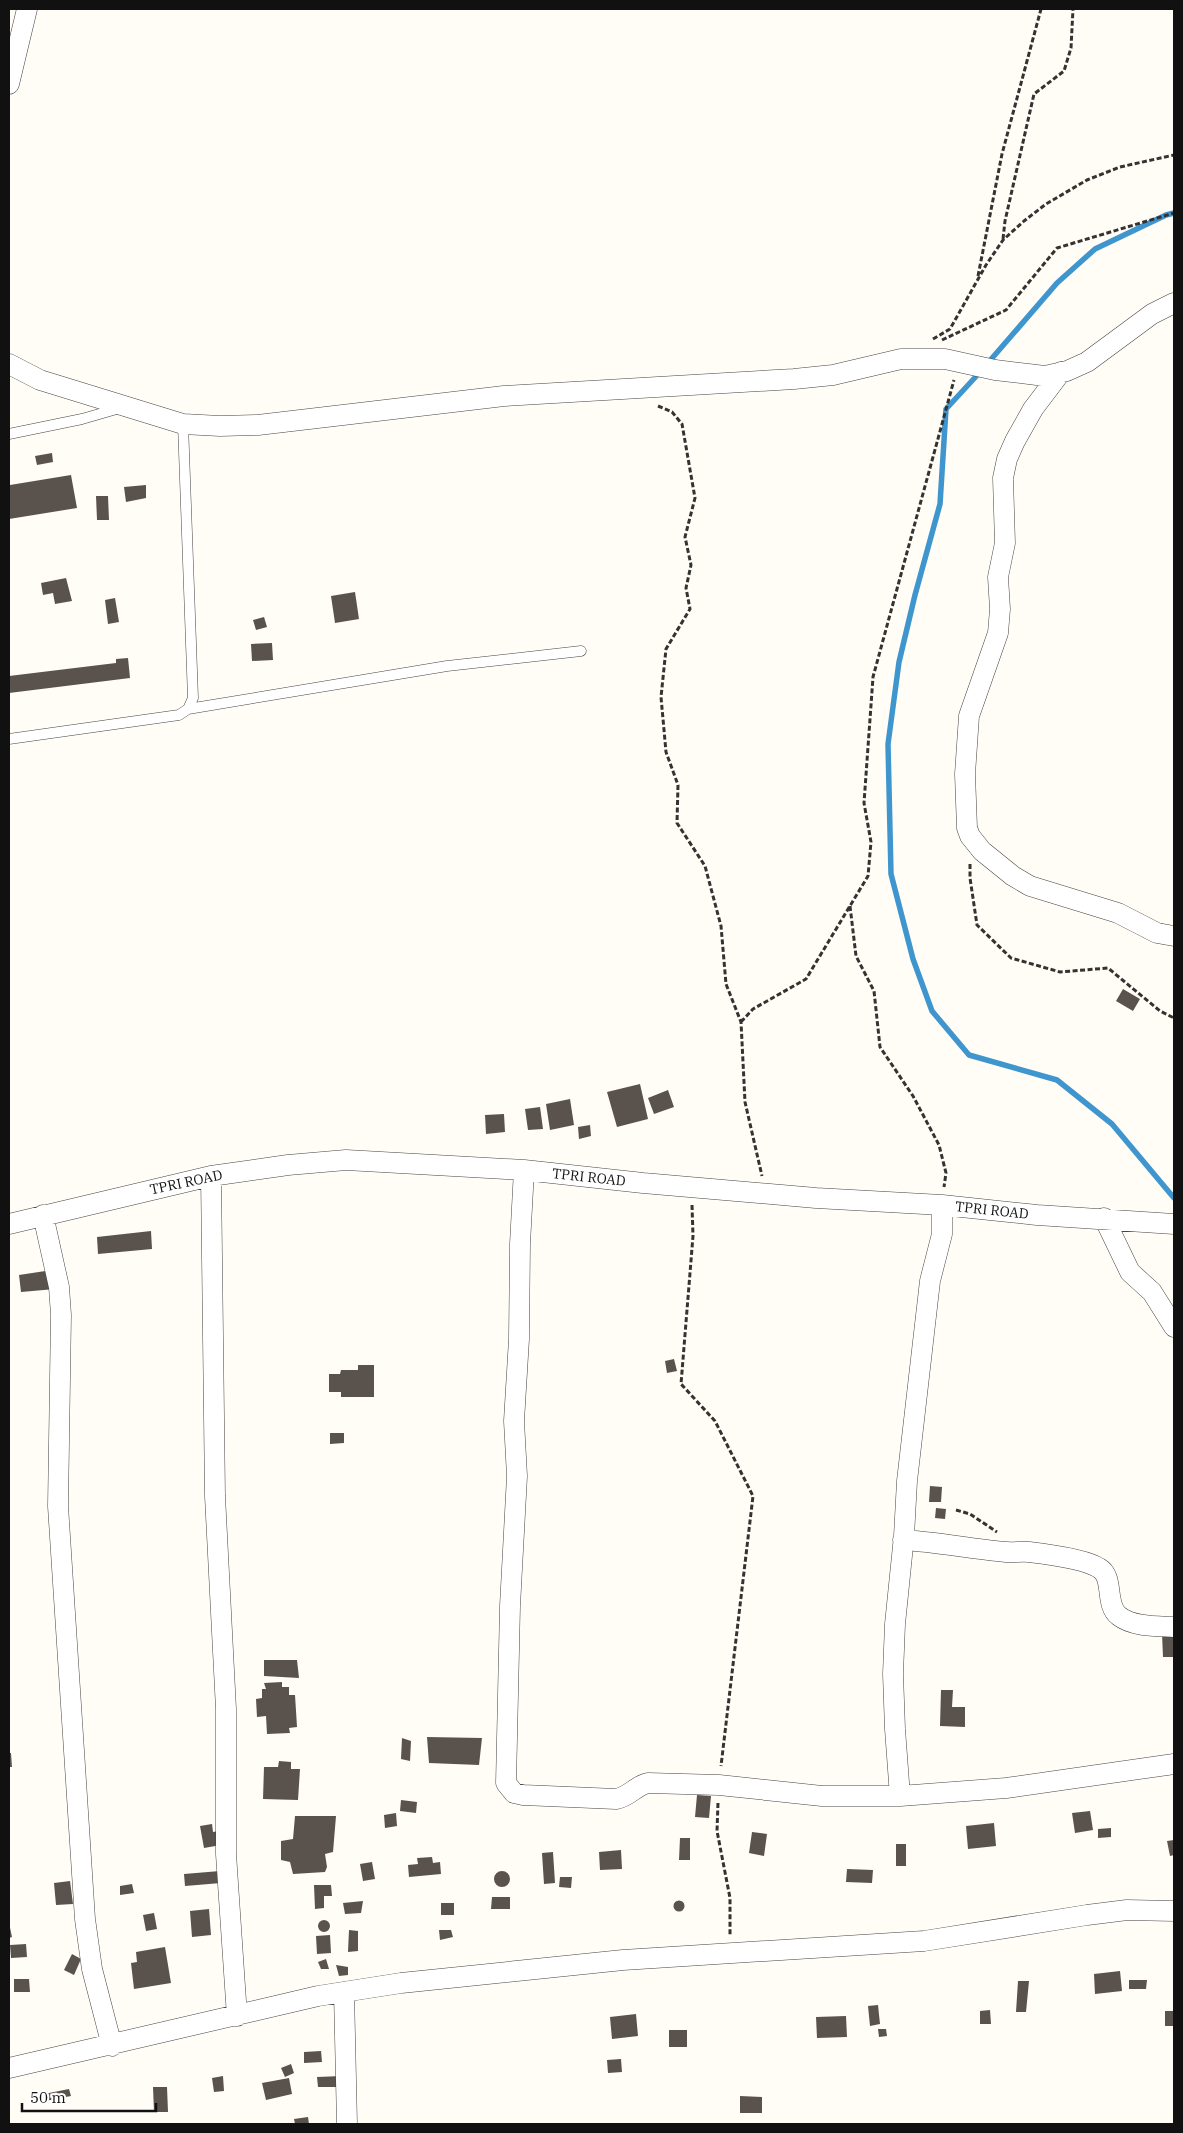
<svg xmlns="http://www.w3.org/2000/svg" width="1183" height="2133" font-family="'IBM Plex Serif',serif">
  <rect width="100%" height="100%" fill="#fffdf5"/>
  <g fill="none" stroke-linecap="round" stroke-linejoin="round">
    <path stroke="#3f96cf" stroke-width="5.5" d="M987,364l70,-81 38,-34 71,-34 8,-2
      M981,371l-35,38 -6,95 -25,91 -16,67 -11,82 3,130 22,85 19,52 37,44 88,25 55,44 62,74"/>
  </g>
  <path fill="#5a524d" d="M52,453l1,9 -16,3 -2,-9z
    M71,475l6,33 -68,11v-38l1,4z
    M146,485v13l-20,4 -2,-15z
    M96,496h12l1,24h-12z
    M66,578l6,23 -17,3 -2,-11 -10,2 -2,-12z
    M355,592l4,27 -24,4 -4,-27z
    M115,598l4,24 -11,2 -3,-24z
    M264,617l3,10 -11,3 -3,-10z
    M272,643l1,17 -21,1 -1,-17z
    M128,658l2,20 -121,15v-17l107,-13v-4z
    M1123,989l17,10 -7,12 -17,-10z
    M640,1084l8,35 -31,8 -10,-35z
    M668,1090l6,17 -20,7 -6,-16z
    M570,1099l4,26 -24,5 -4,-26z
    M540,1107l3,22 -15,1 -3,-21z
    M504,1114l1,18 -19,2 -1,-19z
    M590,1125l1,11 -12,3 -1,-12z
    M151,1231l1,18 -54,5 -1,-17z
    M52,1270l3,19 -34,3 -2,-17z
    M674,1359l3,12 -10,2 -2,-12z
    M358,1365h16v32h-33v-5h-12v-18h11l1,-4h17z
    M330,1433h14v10l-14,1z
    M930,1486l12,1 -1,15h-12z
    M936,1508l10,1 -1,10 -10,-1z
    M1162,1633h12v24h-11z
    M264,1660h33l2,18 -35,-2z
    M282,1682v5h7v8h6l2,32 -8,1 1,5 -23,1 -1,-18 -9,1 -1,-18 6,-1v-9h4l-2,-6z
    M941,1690h12l-1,17h13v20l-25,-1z
    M427,1737l55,1 -3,27 -50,-2z
    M402,1738l9,3 -1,20 -9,-2z
    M9,1753h2l1,14h-3z
    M279,1761l12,1v7h9l-2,31 -35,-1 1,-32h14z
    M697,1795l14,1 -2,22 -14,-1z
    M401,1800l16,2 -1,11 -16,-2z
    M1090,1811l3,19 -18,3 -3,-20z
    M396,1813l1,13 -12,2 -1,-13z
    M295,1816h41l-3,36 -8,2 2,13 -2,5 -32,2 -3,-12 -9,-2v-19l12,-2z
    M994,1823l2,23 -28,3 -2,-23z
    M212,1824l1,8 6,-1 2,14 -17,3 -4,-22z
    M1111,1828v9l-13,1v-9z
    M752,1832l15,2 -3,22 -15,-3z
    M680,1838h10v22h-11z
    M1174,1840v15l-4,1 -3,-15z
    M896,1844h10v22h-10z
    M621,1850l1,19 -22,1 -1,-18z
    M553,1852l2,31 -11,1 -2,-31z
    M432,1857l1,6 7,-1 1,12 -32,3 -1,-12 10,-1 -1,-6z
    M372,1862l3,17 -12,2 -3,-17z
    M847,1869l26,1 -1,13 -26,-1z
    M494 1879a8 8 0 1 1 16 0a8 8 0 1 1-16 0Z
    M220,1871l1,12 -36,3 -1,-12z
    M560,1877h12l-1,11 -12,-1z
    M70,1881l3,23 -17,1 -2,-22z
    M132,1884l2,9 -14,2v-9z
    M314,1885h17l1,11h-8v12l-9,1z
    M492,1897h18v12h-19z
    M673.5 1906a5.5 5.5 0 1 1 11 0a5.5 5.5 0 1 1-11 0Z
    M363,1901l-2,12 -16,1 -2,-11z
    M441,1903h13v12h-13z
    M209,1909l2,26 -19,2 -2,-26z
    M154,1913l3,16 -11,2 -3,-16z
    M318 1926a6 6 0 1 1 12 0a6 6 0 1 1-12 0Z
    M9,1923l3,14 -3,1z
    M349,1930l9,1v20l-10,1z
    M439,1930h12l2,7 -13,3z
    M330,1935l1,18 -14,1 -1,-18z
    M26,1944l1,13 -16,1 -1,-13z
    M165,1947l6,36 -37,6 -3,-26 6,-1 -1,-10z
    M72,1954l9,5 -7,16 -10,-5z
    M326,1959l3,10h-8l-3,-7z
    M336,1965l12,2v8l-9,1z
    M1120,1971l2,20 -27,3 -1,-20z
    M14,1979h15l1,13h-16z
    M1129,1980h18l-1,9h-17z
    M1018,1981h11l-3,31h-10z
    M878,2005l2,19 -10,2 -2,-20z
    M990,2010l1,14h-11v-13z
    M1165,2011h9v15h-9z
    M636,2014l2,22 -26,3 -2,-22z
    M846,2016l1,21 -30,1 -1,-21z
    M878,2029h8l1,7 -8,1z
    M669,2030h18v17h-18z
    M321,2051l1,11 -18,1v-11z
    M621,2059l1,13 -14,1 -1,-13z
    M291,2064l3,9 -9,4 -4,-9z
    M223,2076l1,15 -10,1 -2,-14z
    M342,2076v11h-24l-1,-10z
    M289,2078l3,16 -26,6 -4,-17z
    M153,2087h14l1,25h-14z
    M69,2089l2,7 -26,5 -1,-7z
    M740,2096l22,1v16h-22z
    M308,2117l1,7h-14l-1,-5z"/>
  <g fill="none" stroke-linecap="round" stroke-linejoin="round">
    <g stroke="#444" stroke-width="11">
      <path id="service" d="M9,434l73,-15 38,-11
        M188,709l259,-43 134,-15
        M9,739l170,-24 9,-6 5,-11 -10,-274"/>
    </g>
    <g stroke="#444" stroke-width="21">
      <path id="minor" d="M9,84l18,-75
        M9,364l31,16 143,44 37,2 38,-1 246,-29 290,-17 39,-4 68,-16h44l50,11 50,6 22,-5 20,-9 65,-48 22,-11
        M1061,372l-28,37 -18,32 -8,18 -4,19 2,65 -7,34 2,32 -2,24 -29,83 -4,58 2,54 3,8 12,15 31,25 17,10 88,27 39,20 17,3
        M524,1170l-4,74 -1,95 -5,82 3,55 -7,130 -4,177 8,10 9,2 93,4c13,-2 19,-13 32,-16l71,2 103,11h78l106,-8 168,-24
        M211,1176l4,320 11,213v145l11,162
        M43,1215l16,72 2,28 -3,191 27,413 7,50 20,77
        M1104,1218l26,54 22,20 22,35
        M9,1224l202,-48 77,-11 58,-5 178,10 119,13 173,15 126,7 95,10 137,9
        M903,1540c35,2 68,9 103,12 7,1 15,-1 23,0 17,2 56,7 70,16 16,9 5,37 20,48 14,11 38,10 55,11
        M900,1796l-5,-67 -2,-55 2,-50 9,-88 3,-55 23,-200 12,-47v-29
        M344,1992l3,132
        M9,2068l309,-72 83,-13 222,-23 301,-19 163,-26 40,-5 47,1"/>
    </g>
    <path stroke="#333" stroke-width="3" stroke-dasharray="5 2.5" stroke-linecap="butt" d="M1003,239l2,-18 29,-127 30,-23 7,-23 2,-39
      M978,276l24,-122 39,-145
      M933,339l17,-10 36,-64 17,-25 21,-19 22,-17 41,-24 33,-13 54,-12
      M942,340l64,-30 51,-62 117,-35
      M658,406l14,6 10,12 13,74 -10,39 6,28 -5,23 4,21 -24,40 -5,48 5,55 12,33 -1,38 28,43 16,60 5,58 15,38 4,80 17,74
      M970,864v14l7,47 34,33 49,14 48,-4 52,43 14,7
      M850,906l6,50 18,35 6,56 33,49 26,49 7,28 -2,14
      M741,1022l12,-13 53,-30 62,-103 3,-34 -7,-39 9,-126 81,-297
      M692,1205l1,31 -12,148 34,37 38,75 -32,270
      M956,1510l14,4 27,18
      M718,1803l-1,28 13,67v37"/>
    <use href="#service" stroke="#fff" stroke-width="10"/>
    <use href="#minor" stroke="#fff" stroke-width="20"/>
  </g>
  <g text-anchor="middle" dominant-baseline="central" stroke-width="5" stroke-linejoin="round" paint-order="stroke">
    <g font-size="14" fill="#111" stroke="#fff">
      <text transform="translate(589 1177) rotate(6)">TPRI ROAD</text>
      <text transform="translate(186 1182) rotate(-12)">TPRI ROAD</text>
      <text transform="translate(992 1210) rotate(6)">TPRI ROAD</text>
    </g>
  </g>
  <rect width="1183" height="2133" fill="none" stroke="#111111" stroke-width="20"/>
  <path d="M22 2103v8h134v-8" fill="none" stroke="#111111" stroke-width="2.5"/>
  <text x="30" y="2103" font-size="15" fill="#111111" stroke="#ffffff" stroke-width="4" paint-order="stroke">50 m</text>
</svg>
